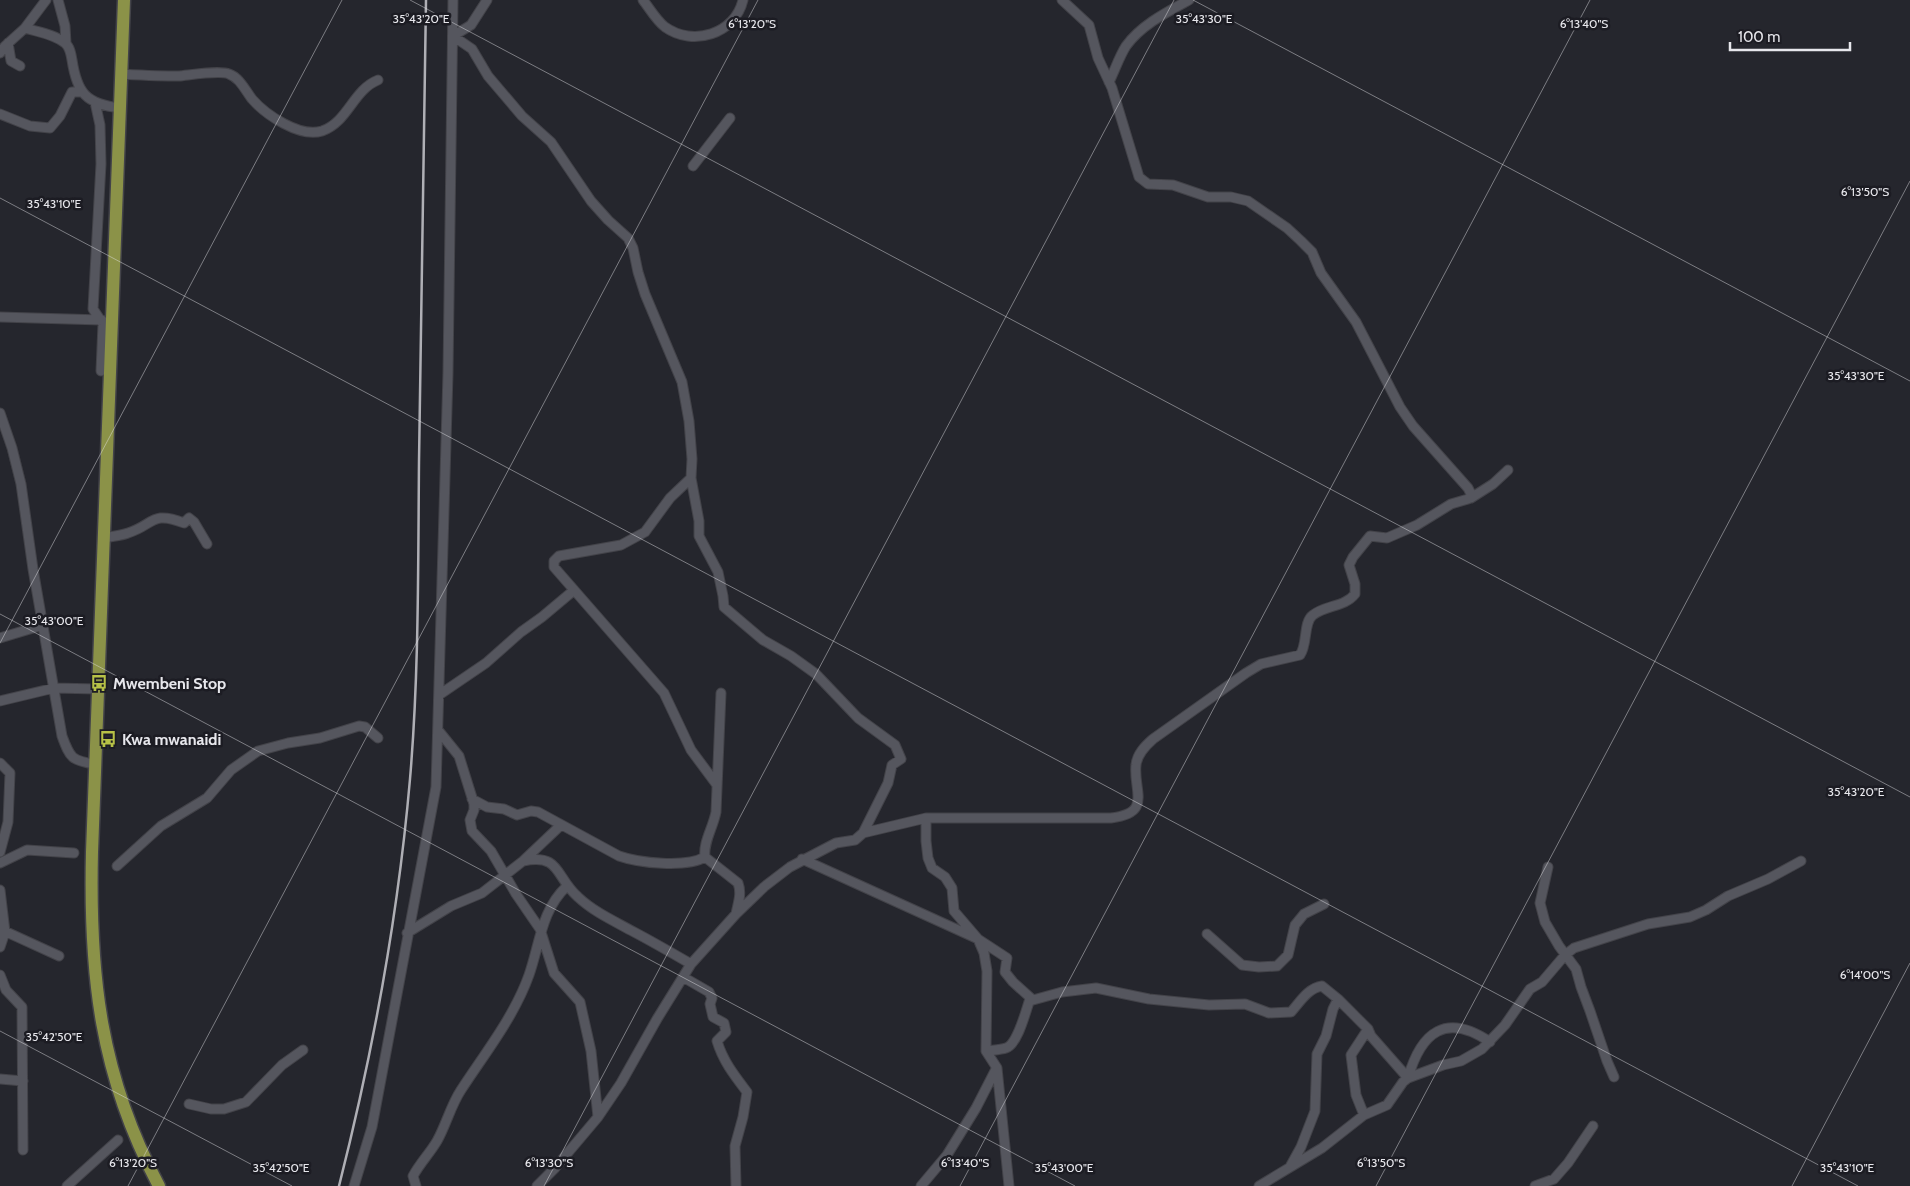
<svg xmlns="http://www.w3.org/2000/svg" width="1910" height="1186" font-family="Cabin,sans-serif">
  <rect width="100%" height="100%" fill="#25262d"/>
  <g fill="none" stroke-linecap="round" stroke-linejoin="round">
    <g stroke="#434349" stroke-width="11">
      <path id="minor" d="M58,0l7,26 1,17
        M487,0l-16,25 -18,11 19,13 16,27 34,40 29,26 40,59 17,19 20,18 5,10 5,24 7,22 37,88 7,39 3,38 -1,19 8,43v15l19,36 5,24 1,11 39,33 28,16 25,18 42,44 37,27 6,14 -9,6 -4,18 -25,50
        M643,0c7,9 13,20 22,27 28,20 70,7 78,-27
        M25,28c13,4 29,6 40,15 5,4 6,11 7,17 5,33 14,44 48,48
        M8,43l3,18 9,5
        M0,53l5,-7 20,-18 21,-28
        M121,74c20,1 39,2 58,2 11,-1 41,-6 50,-2 11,4 16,16 23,25 14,16 48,39 70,32 26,-9 31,-41 56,-51
        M1109,82c6,-12 10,-25 17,-36 15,-21 41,-34 63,-46
        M95,102l5,23 1,39 -8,145 10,15 -2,47
        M0,114l30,12 20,2 10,-12 12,-24h10
        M693,166l37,-48
        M0,317l102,3
        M0,413l12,35 9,36 12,85 29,167c8,22 10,25 33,28
        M691,478l-21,20 -25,34 -24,13 -62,11 -5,5v6l110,126 27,57 26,35
        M1471,498l22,-14 15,-14
        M104,538c8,-2 16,-2 24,-5 26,-8 23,-23 56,-10l5,-5 5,4 13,22
        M0,638l43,-13
        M721,693l-5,119c-3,16 -13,30 -11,45l33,26c4,11 0,20 -2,31
        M439,695l47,-32 35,-31 21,-15 31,-26
        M0,701l54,-13 44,1
        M438,730l21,26 15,48v6l-4,10 2,11 19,20 25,43 24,35 14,44 26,29 11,49 7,66
        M0,763l10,10 -2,49 -8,30
        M472,799l15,8 17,2 13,6 14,-4 7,1 81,44c20,7 67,12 86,1
        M926,818v23l2,17 4,10 13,9 7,11 2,23 24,28 6,14 3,18 -1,80 11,17 12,118
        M802,859l176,80 29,19 -2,14 8,10 20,18 29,-8 34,-4 53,11 60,6 36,-1 24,9 22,-1c9,-10 17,-24 31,-26l16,13 30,30 -17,26 5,40 8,20
        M523,861c38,-8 32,16 55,36 16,15 36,24 56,35 19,10 38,21 57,32
        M0,863l27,-13 47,3
        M117,866l44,-40 46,-28 24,-28 27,-19 30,-8 32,-5 39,-12 6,1 13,11
        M1548,867l-8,36 5,19 14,24 17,23 5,18 9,24 17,50 7,16
        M0,890l5,42 -5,15
        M0,929l59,27
        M407,933l44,-27 31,-13 9,-7 32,-25 38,-36
        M1207,934l35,31 17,2 18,-1 11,-11 7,-30 9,-11 20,-10
        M0,975l6,15 16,17 1,143
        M683,977l26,15 3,6 -2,6 3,13 11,6 2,9 -9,9c6,20 17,34 30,51l-4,25 -8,29 1,40
        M1368,1029l3,7 37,42
        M986,1051c6,-1 14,-1 20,-3 12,-4 20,-38 24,-49
        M1408,1078c13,-46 38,-66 82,-36
        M0,1079l23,2
        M189,1104l22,5h13l22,-7 36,-37 21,-15
        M1290,1167l11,-20 14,-36 2,-57 9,-18 7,-27 5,-10
        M67,1186l51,-46
        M354,1186l18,-59 64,-340 12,-414 5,-373
        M416,1186l-3,-10c7,-13 17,-23 24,-35 9,-16 14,-36 24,-51 24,-37 53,-73 68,-115 11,-31 12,-65 38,-89
        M537,1186l18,-18 43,-51 23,-34 36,-64 34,-55 45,-50 28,-27 26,-20 46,-24 19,-3 8,-7 63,-15h185c42,-5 22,-27 25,-53 1,-11 9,-19 17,-26l93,-66 15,-9 39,-9c8,-11 3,-33 13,-40 12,-10 32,-8 42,-21v-10l-6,-19 4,-8 17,-21 17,2 30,-13 34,-21 17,-5 4,-3 -4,-8 -55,-62 -13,-19 -44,-85 -35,-49 -9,-21 -11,-11 -14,-13 -39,-27 -17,-4h-23l-35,-12 -25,-1 -9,-7 -27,-89 -14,-30 -9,-33 -27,-25
        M921,1186l26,-31 29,-47 20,-39
        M1259,1186l63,-38 42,-33 23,-10 16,-23 5,-4 35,-13 18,-4 21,-12 23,-24 25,-36 12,-7 23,-27 9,-7 74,-24 42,-7 16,-7 22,-14 40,-17 33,-18
        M1535,1186l19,-7 14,-16 25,-37"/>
    </g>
    <g stroke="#434349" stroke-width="15">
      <path id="highway" d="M124,0l-32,852c-3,122 8,224 67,334"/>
    </g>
    <use href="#minor" stroke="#55565e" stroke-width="9"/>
    <use href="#highway" stroke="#8b9248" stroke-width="12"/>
    <path stroke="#afafb5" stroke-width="2.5" d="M339,1186c34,-134 59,-269 71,-407 9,-105 8,-212 9,-317 2,-154 5,-308 7,-462"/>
  </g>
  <path fill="none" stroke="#e7e7ec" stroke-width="1" stroke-opacity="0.45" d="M410,0l1500,797M1193,0l717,381M0,198l1858,988M0,614l1075,572M0,643l342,-643M0,1031l292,155M128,1186l630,-1186M544,1186l630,-1186M960,1186l630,-1186M1376,1186l534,-1005M1792,1186l118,-223"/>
  <defs>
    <g id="bus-bare" transform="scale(1.35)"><path d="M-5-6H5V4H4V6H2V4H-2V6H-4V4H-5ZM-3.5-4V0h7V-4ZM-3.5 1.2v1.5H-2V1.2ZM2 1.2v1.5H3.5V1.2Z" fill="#b7c147" stroke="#1c1c23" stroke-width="2.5" paint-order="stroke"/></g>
  </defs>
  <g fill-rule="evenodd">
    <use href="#bus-bare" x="99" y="683"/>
    <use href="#bus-bare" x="108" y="739"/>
  </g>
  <g text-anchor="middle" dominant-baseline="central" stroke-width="5" stroke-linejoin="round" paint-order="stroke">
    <g font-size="16" font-weight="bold" fill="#e7e7ec" stroke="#1c1c23" text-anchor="start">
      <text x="113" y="683">Mwembeni Stop</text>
      <text x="122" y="739">Kwa mwanaidi</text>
    </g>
  </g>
  <g font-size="12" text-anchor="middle" fill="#e7e7ec" stroke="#1c1c23" stroke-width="5" stroke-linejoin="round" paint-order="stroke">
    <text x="421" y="23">35°43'20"E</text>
    <text x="1204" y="23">35°43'30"E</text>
    <text x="752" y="28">6°13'20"S</text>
    <text x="1584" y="28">6°13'40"S</text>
    <text x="1865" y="196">6°13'50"S</text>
    <text x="54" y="208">35°43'10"E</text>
    <text x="1856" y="380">35°43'30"E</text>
    <text x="54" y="625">35°43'00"E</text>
    <text x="1856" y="796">35°43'20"E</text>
    <text x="1865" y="979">6°14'00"S</text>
    <text x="54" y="1041">35°42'50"E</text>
    <text x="133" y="1167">6°13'20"S</text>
    <text x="549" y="1167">6°13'30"S</text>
    <text x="965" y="1167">6°13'40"S</text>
    <text x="1381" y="1167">6°13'50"S</text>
    <text x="281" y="1172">35°42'50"E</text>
    <text x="1064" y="1172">35°43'00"E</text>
    <text x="1847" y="1172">35°43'10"E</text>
  </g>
  <path d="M1730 42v8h120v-8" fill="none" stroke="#e7e7ec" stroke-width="2.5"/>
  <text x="1738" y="42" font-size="15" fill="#e7e7ec" stroke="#1c1c23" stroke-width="4" paint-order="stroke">100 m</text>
</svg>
